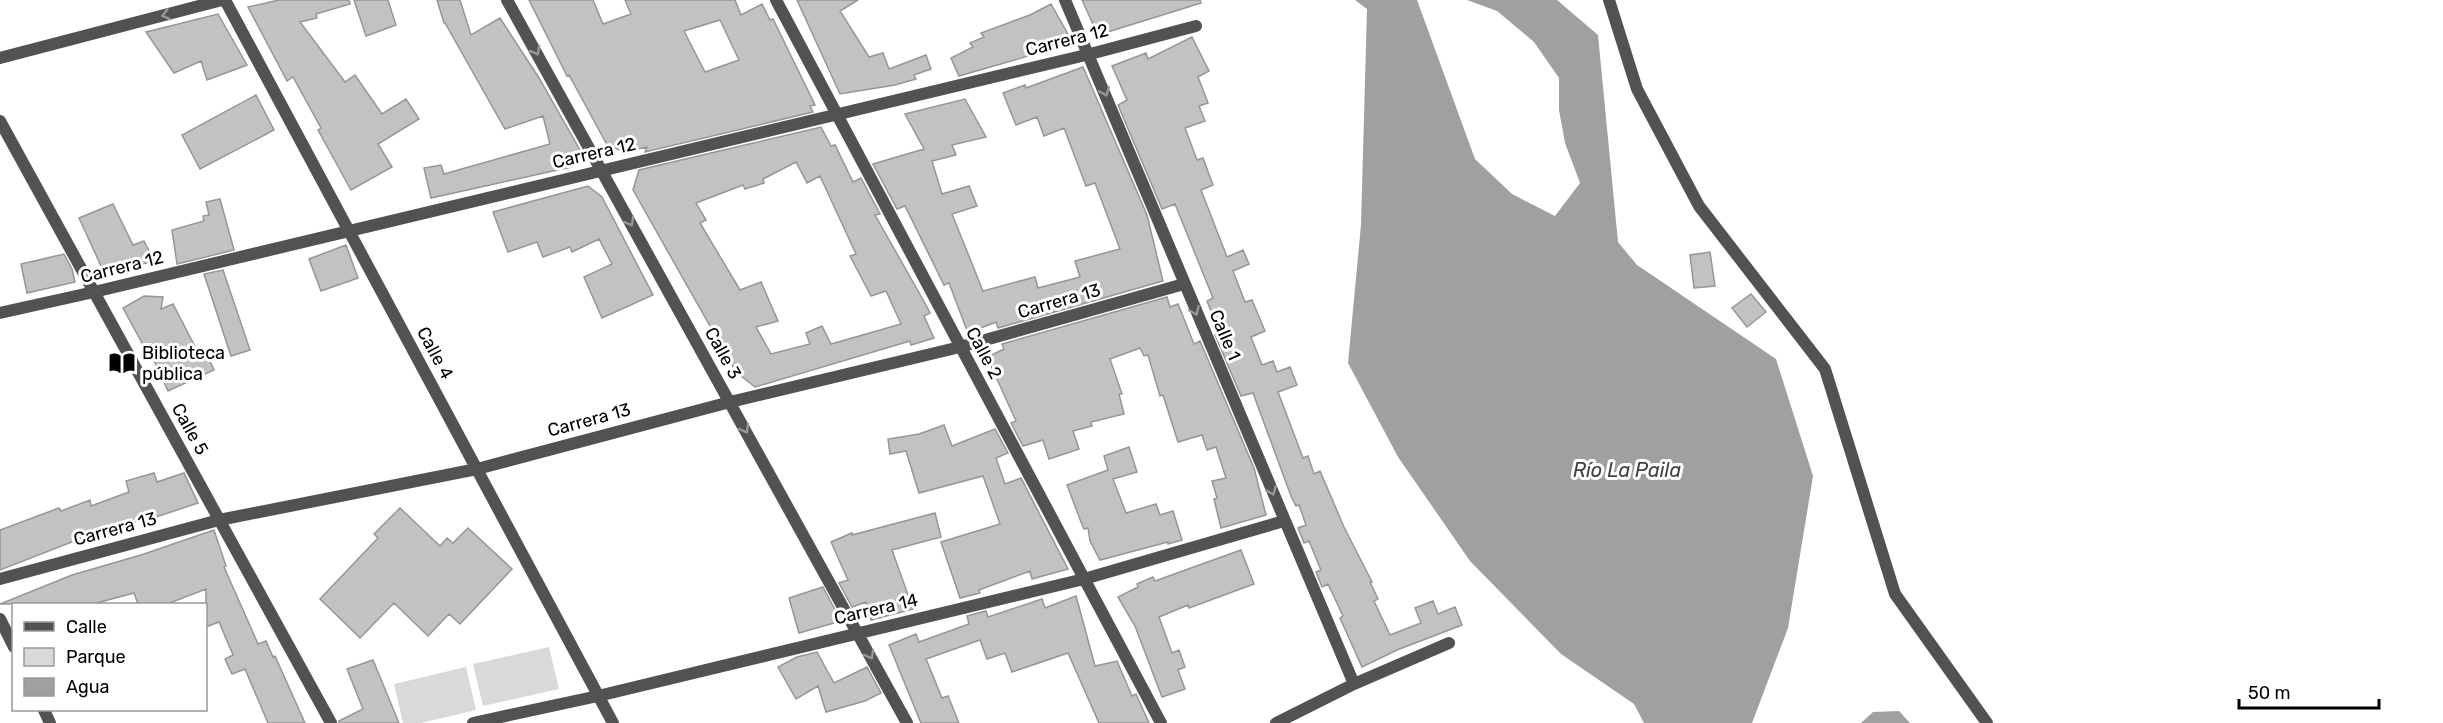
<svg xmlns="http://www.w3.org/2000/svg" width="2443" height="723" font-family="Rubik,sans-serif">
  <rect width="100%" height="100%" fill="#fff"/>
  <path fill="#d9d9d9" d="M549,647l10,42 -76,17 -10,-42z
    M466,667l10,43 -55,13h-18l-9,-39z"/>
  <path fill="#a0a0a0" d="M1355,0h62l58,159 37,35 43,22 25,-33 -15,-40 -6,-33v-32l-25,-36 -37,-31 -30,-11h90l41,35 20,207 19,23 139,94 37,117 -25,152 -36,95h-108l-10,-19 -73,-50 -91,-93 -72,-104 -50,-94 13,-138 6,-216z
    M1899,711l11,12h-49l12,-11z"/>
  <path fill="#c2c2c2" stroke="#969696" stroke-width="1.5" fill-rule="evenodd" d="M279,0h70l1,4 -34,10 1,4 -17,4 45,60 10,-7 27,39 24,-15 13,20 -41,25 14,23 -41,23 -33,-60 3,-2 -11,-20 -17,-31 -6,4 -39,-74z
    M354,0h34l8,25 -30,11z
    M437,0h23l11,35 29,-17 39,60 41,72 -9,17 -140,31 -7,-30 17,-3 3,9 106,-30 -7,-28 -38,13 -60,-106h-1z
    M529,0h64l10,24 28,-10 -6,-14h110l6,15 21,-11 8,16 3,-1 42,86 -5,1 3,6 -168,40 2,-5 -24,5 -17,-9 -37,-68 -2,1zM720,20l19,40 -34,12 -21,-41z
    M797,0h61l-18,11 29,46 14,-4 6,16 37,-14 5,14 -17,6 2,4 -21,6 -55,9z
    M1082,0h118l1,3 -103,32z
    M1051,4l22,39 -114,33 -8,-18 22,-11 -3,-4 14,-6 -3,-4 49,-18z
    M218,14l29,51 -40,15 -6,-19 -27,12 -28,-41z
    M1192,37l17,34 -11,6 10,26 -9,3 6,15 -20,7 12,32 6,-2 10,27 -12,5 26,67 16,-7 6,14 -16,7 12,31 7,-2 13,31 -14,6 11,28 11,-4 4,11 13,-5 7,18 -19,7 25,66 5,-2 6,18 6,-3 24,56 28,55h-2l8,17 -4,2 16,34 31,-12 -6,-15 18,-7 5,13 17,-7 7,18 -65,25 -35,17 -22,-49 3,-2 -15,-32 -6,3 -6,-15 5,-2 -12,-29 -5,2 -6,-15 8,-3 -7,-20 -3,1 -5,-10 -38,-103 -12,3 -26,-61 5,-2 -13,-32 6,-3 -38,-94 -13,5 -44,-104 9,-5 -15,-34 34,-13 2,6z
    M1083,67l64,148 16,66 -165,47 -2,-6 -28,11 -19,-50 -5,2 -39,-79 -8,3 -24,-45 51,-15 -19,-35 60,-15 21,38 -34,8 4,10 -24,6 10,33 27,-8 8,20 -25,8 31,77 52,-14 3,11 42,-11 -5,-16 45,-12 -25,-66 -9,3 -22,-58 -20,8 -7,-19 -21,8 -13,-32 22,-8 1,3z
    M256,95l18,35 -74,39 -18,-34z
    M821,127l10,19 4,-1 18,37 8,-4 19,36 -5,1 51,90 4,8 -6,3 10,22 -23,7 -1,-4 -155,46 -19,-15 -103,-182 6,-20zM796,162l11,21 13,-7 36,78 -6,2 21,40 15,-5 15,33 -70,20 -9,-18 -16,7 4,11 -39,10 -15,-27 22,-6 -17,-39 -21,8 -40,-67 6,-3 -10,-17 47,-18 2,4 19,-6 -1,-4z
    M588,186l14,11 51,98 -51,23 -18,-41 28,-13 -13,-25 -27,13 -2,-5 -27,10 -6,-15 -29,10 -15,-40z
    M220,199l14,51 -57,14 -5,-34 32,-9 -1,-5 6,-1 -3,-13z
    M113,204l20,41 11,-4 10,20 -42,11h-4l-7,-6 -22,-48z
    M346,245l12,33 -37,13 -12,-32z
    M1710,252l5,34 -21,2 -4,-33z
    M64,254l8,15 3,13 -48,11 -6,-29z
    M223,270l27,80 -19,6 -27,-82z
    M1751,294l15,18 -19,15 -15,-19z
    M144,296l19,1 -2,12 12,-5 28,54 6,-3 7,15 -46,21 -18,-39 -2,2 -25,-46z
    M1167,297l3,10 8,-3 16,40 6,-3 54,127 12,47 -45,13 -7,-29 3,-1 -5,-17 14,-3 -10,-31 -9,3 -5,-15 -24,7 -15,-47 -3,1 -12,-41 -4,1 -4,-8 -30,11 12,35h-3l5,20 -33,8 1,4 -19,5 6,18 -30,10 -6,-19 -20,6 -12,-23 5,-2 -29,-64 17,-8 -2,-5z
    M944,425l8,21 43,-17 13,24 -12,5 9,26 16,-6 47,91 -36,10 -2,-8 -51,19 1,3 -20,5 -19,-56 59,-18 -17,-48 -64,17 -13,-42 -16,3 -2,-15 31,-5z
    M1129,447l8,25 -24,7 13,34 30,-9 4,11 13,-4 9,29 -14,4v-2l-68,18 -10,-19 -2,-13 -4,1 -3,-7 -14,-37 41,-15 -4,-14z
    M154,473l3,9 27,-9 14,30 -39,13 -59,15 -100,39v-40l59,-22 2,3 29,-11 1,6 38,-14 -3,-11z
    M400,508l40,38 7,-8 6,5 15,-15 44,41 -52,55 -11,-10 -21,22 -34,-33 -34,35 -40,-39 58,-61 -4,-4z
    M935,513l6,24 -49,13 21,59 -42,11 -5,-18 -14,5 -13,-24 9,-3 -17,-38 21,-9v2z
    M214,530l12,36 -2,1 34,77 8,-3 7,16 2,-1 30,67h-37l-23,-54 -13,5 -7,-15 8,-4 -14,-33 -13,5v-38l-39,15h-29l-4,-11 -41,11h-93l72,-29 69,-20z
    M1241,550l13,34 -65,24 -1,-3 -29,12 13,36 7,-3 6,17 -7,3 7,19 -23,8 -27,-71 -17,-29 20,-10 -1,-3 16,-7 2,4z
    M823,587l18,34 -42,12 -10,-35z
    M1076,596l19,70 22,-5 15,35 4,-2 13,29h-50l-31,-70 -56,19 -7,-19 -18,6 -7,-19 -54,19 16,39 6,-2 11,27h-38l-32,-78 27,-11 3,8 50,-18 -2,-8 19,-5 2,6 54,-18 3,9z
    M817,652l17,31 33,-16 14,26 -16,8 -39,11 -8,-26 -22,13 -18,-32 19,-10z
    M373,660l26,63h-60v-2l24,-12 -16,-40z"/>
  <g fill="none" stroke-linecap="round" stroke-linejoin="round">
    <path stroke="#525252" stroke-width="12" d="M225,0l388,723
      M507,0l400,723
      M776,0l385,723
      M1065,0l289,684
      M1609,0l28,89 62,117 126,163 70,225 92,129
      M0,58l222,-58
      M0,121l331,602
      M0,313l94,-21 996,-238 106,-28
      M0,579l219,-59 258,-51 253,-67 230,-55 224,-63
      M0,619l14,28
      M44,710l6,13
      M473,723l125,-27 486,-117 200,-58
      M1276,723l78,-39 95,-41"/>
  </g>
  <defs><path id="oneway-chevron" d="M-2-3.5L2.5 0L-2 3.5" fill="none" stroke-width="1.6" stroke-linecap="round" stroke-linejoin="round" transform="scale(1.5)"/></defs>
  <g stroke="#979797">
    <use href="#oneway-chevron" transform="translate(166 15) rotate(165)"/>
    <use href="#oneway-chevron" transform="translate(536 51) rotate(61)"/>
    <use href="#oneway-chevron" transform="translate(1105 92) rotate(68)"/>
    <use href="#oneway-chevron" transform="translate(630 222) rotate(61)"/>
    <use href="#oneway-chevron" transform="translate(1195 311) rotate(67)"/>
    <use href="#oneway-chevron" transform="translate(745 429) rotate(61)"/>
    <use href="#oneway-chevron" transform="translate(1272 491) rotate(67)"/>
    <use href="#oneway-chevron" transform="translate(870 655) rotate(61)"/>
  </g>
  <defs>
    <g id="library-bare" transform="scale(2.07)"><path d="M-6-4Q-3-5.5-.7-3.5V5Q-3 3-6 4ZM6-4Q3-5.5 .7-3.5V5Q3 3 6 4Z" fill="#000" stroke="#fff" stroke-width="2.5" paint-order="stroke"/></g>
  </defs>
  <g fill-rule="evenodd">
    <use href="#library-bare" x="122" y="363"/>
  </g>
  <g text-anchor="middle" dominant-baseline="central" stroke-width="6" stroke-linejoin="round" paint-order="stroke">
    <g font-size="18" fill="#000" stroke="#fff">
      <text transform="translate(1067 40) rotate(-14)">Carrera 12</text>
      <text transform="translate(594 153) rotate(-13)">Carrera 12</text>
      <text transform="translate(122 267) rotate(-14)">Carrera 12</text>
      <text transform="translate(1059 301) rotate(-16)">Carrera 13</text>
      <text transform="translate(1225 335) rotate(67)">Calle 1</text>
      <text transform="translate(435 353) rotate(62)">Calle 4</text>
      <text transform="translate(723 353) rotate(61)">Calle 3</text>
      <text transform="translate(984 353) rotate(62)">Calle 2</text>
      <text transform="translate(589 420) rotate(-15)">Carrera 13</text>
      <text transform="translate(190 429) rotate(61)">Calle 5</text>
      <text transform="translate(115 529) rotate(-15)">Carrera 13</text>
      <text transform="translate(876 609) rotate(-13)">Carrera 14</text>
    </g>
    <g font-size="18" fill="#000" stroke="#fff" text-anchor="start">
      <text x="142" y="353">Biblioteca<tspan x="142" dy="21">pública</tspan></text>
    </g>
    <g font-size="20" font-style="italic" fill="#414141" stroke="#fff">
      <text x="1627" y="470">Río La Paila</text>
    </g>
  </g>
  <rect x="12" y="603" width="195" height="108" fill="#ffffff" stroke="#999999" stroke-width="1.5"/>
  <rect x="24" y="622" width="30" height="9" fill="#525252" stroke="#999999" stroke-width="1.5"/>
  <text x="66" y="633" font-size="18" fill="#000000">Calle</text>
  <rect x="24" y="648" width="30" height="18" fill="#d9d9d9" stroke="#999999" stroke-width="1.5"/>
  <text x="66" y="663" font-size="18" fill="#000000">Parque</text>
  <rect x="24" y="678" width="30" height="18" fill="#a0a0a0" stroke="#999999" stroke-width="1.5"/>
  <text x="66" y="693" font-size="18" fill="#000000">Agua</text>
  <path d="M2239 699v9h140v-9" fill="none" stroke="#000000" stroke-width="3"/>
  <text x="2248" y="699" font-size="18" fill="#000000" stroke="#ffffff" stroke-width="4.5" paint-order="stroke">50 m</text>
</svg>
